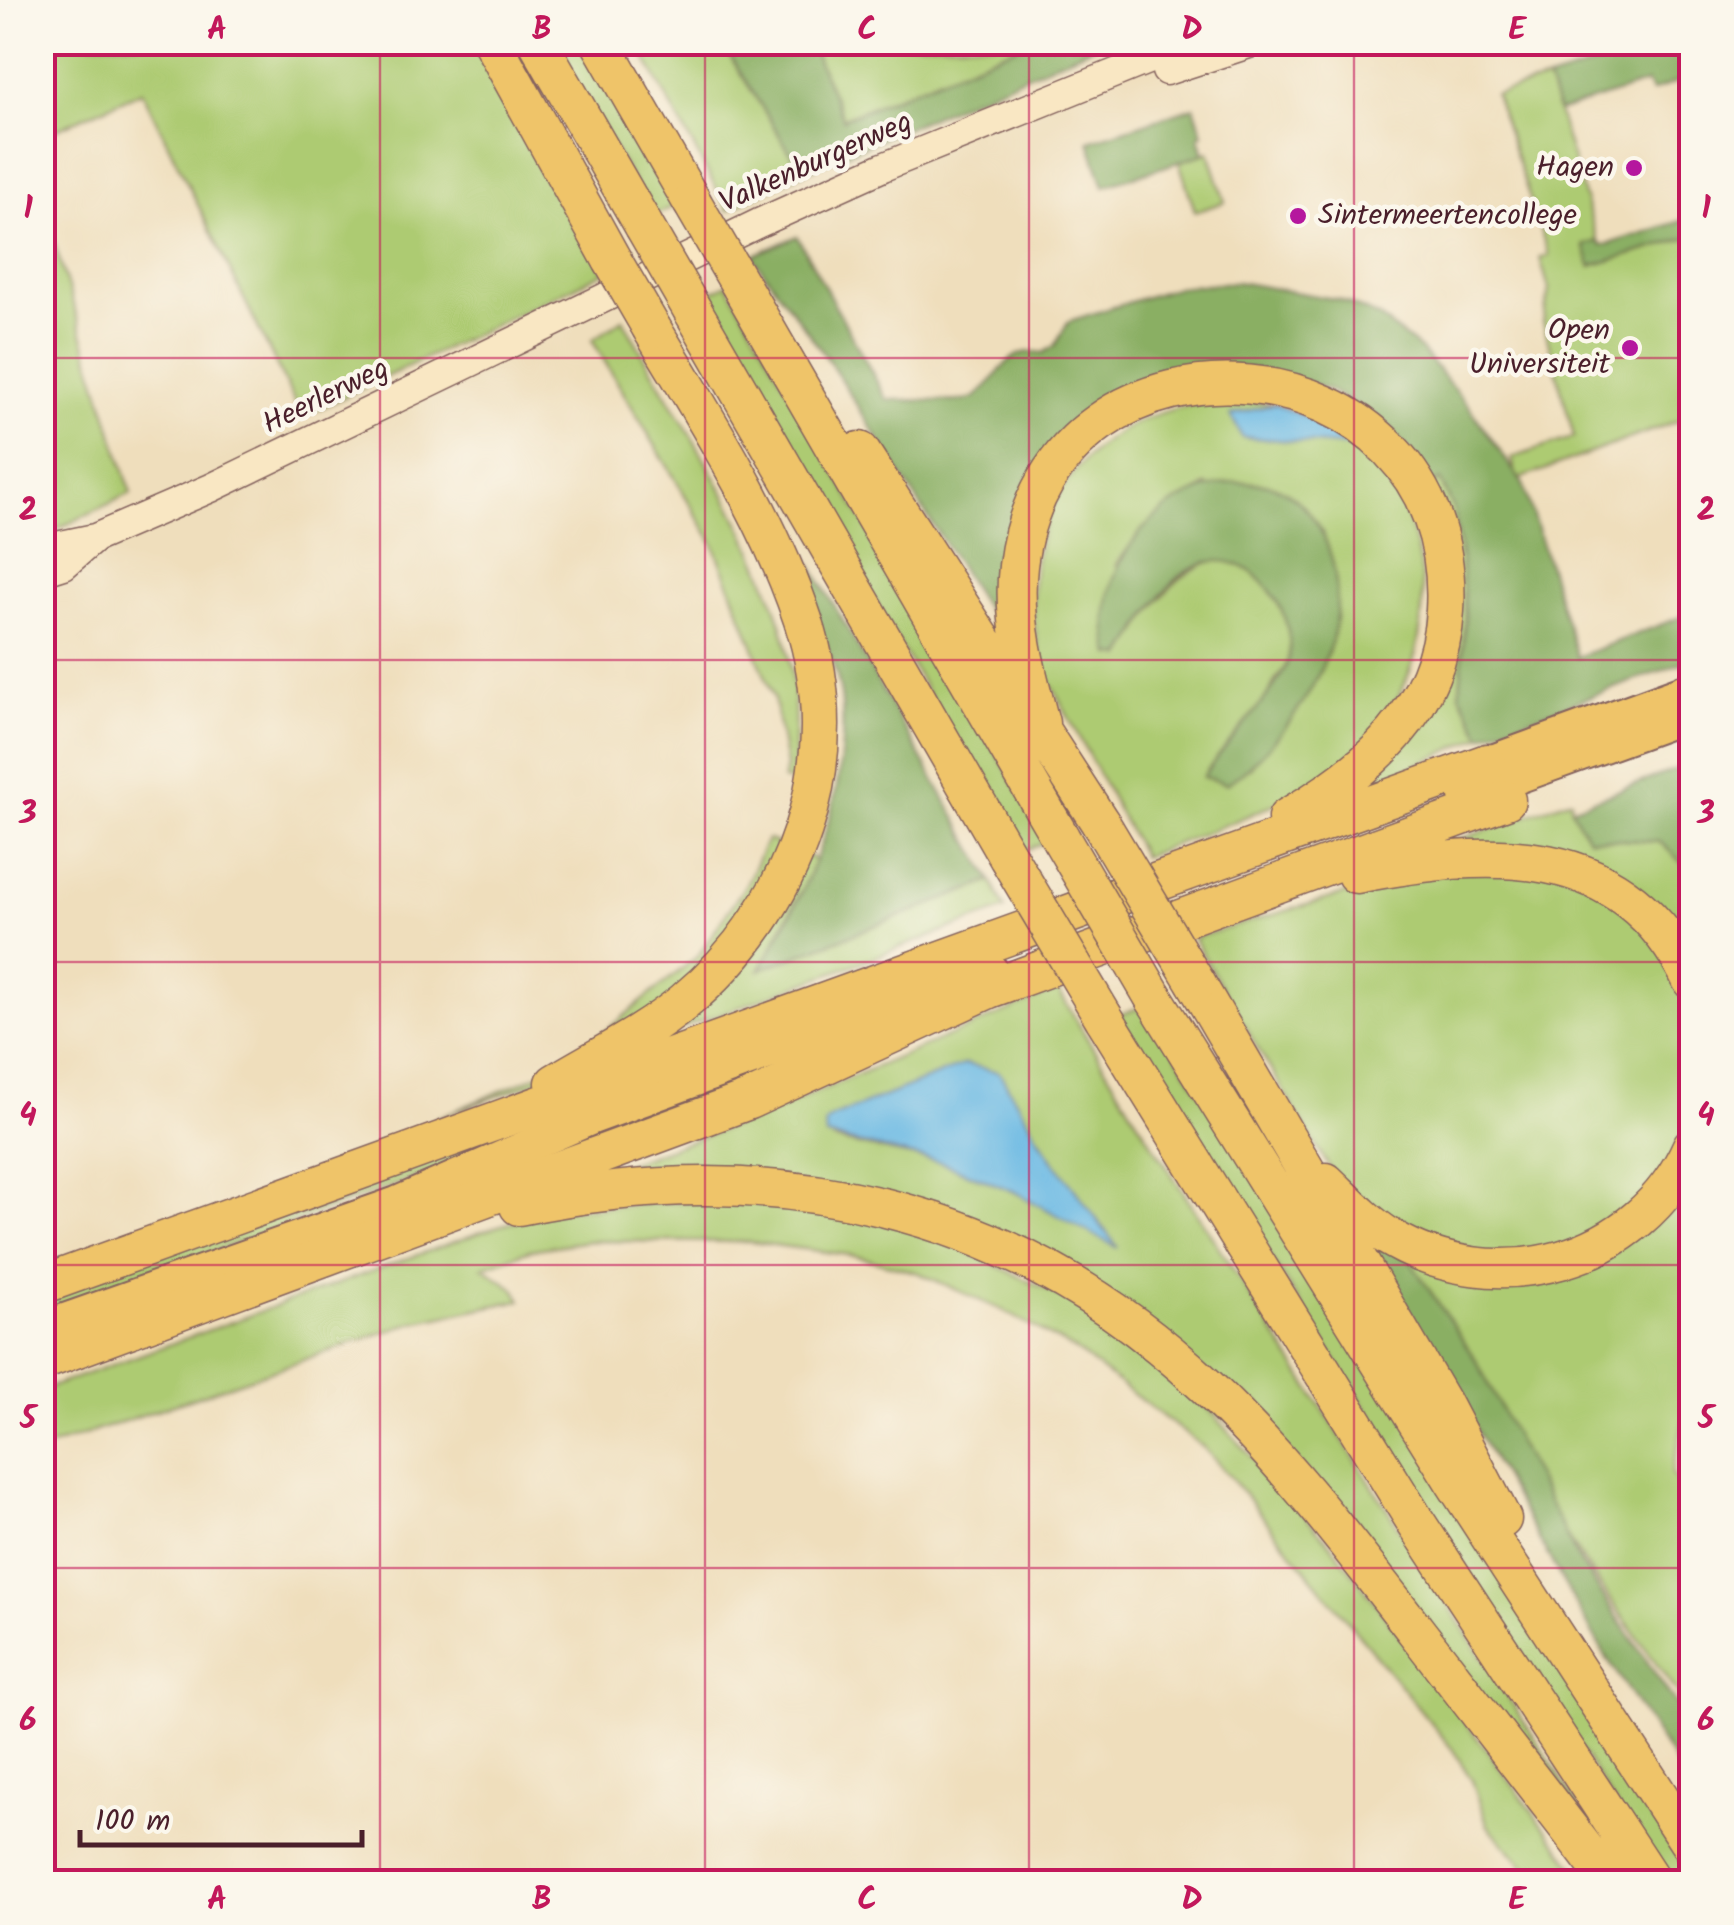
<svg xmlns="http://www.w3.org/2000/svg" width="1734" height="1925" font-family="Kalam,sans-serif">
  <rect width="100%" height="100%" fill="#fbf7ec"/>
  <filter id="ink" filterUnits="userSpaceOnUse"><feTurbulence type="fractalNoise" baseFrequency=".01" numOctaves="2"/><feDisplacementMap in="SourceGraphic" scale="20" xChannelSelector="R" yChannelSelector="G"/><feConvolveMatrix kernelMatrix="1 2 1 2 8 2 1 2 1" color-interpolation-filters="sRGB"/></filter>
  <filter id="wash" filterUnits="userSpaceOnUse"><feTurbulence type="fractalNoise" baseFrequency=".0048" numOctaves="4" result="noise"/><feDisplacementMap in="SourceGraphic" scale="40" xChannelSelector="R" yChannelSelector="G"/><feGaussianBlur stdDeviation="2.25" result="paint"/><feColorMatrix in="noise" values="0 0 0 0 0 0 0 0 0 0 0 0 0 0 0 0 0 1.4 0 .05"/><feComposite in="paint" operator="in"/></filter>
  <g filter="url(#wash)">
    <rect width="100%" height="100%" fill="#efdebc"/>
    <path fill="#adcb72" stroke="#7c754e" stroke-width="2.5" fill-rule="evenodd" d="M43,43h431l131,229 -303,145 -160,-326 -99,44z
      M550,43h36l93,161 -25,12z
      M637,43h85l81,130 -75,37z
      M810,43h215l-183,76z
      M1548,80l50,161 -13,4 6,21 100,-29v179l-174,64 -5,-22 62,-21 -31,-115 6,-33 -9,-31 9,-2 -54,-162z
      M1209,152l16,50 -30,10 -16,-51z
      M42,203l89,290 -88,43h-1z
      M727,284l321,558 -28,10 -321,-553z
      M623,319c55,101 132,207 162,319 12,46 11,96 8,144l-10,-2 3,-14 -12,-67 -61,-157 -121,-202z
      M1218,399l57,5 28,35c17,1 37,0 53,7 19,9 34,33 43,52 37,80 32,172 -30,240 -58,63 -149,87 -226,119l-95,-178c-35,-92 -10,-205 82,-253 27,-15 59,-21 88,-27zM1207,485l122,166 -18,37 -62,81c7,-27 13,-55 23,-82 3,-9 13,-16 16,-26 13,-42 -37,-120 -86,-96 -38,18 -58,56 -79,91l-6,-92 27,-36z
      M1439,479l15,30 7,47 4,59 -5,78 22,43 -147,65 98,-112 -2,-204z
      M1571,799v9l17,30 72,4 31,29 1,512 -20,90 19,37v201c-183,-246 -343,-507 -498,-773l179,-52 81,-44z
      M767,839l50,21 -56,109 231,-88 13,28 -570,210 131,-56 132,-107 49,-73z
      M1027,938l7,13 -991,363v-18z
      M1058,990l77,127 492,765 -311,-392 -342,-268 -406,-38 182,-64zM965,1064l33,8 52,84 66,90 -103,-55 -73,-29 -106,-22 38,-38z
      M1145,1006l546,855v21h-27l-546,-867z
      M757,1197l157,29 180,86 101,82 139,154 252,334h-47l-51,-56 -16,-46 -19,-30 -221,-271 -29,-32 -128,-97 -73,-40 -83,-37 -63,-17 -106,-14 -162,-1 -58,9 -47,17 32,22 6,11 -107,22 -371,127 -1,-59 456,-164 67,-17z"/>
    <path fill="#8aaf64" stroke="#6a6748" stroke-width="2.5" d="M1668,42l23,1v22l-7,14 -33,13 -4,-9 -89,29 -10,-32z
      M722,43h88l33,76 182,-76h76l-298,130z
      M1194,107l9,27 -4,2 5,18 -100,32 -15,-45z
      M1691,218v19l-100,29 -7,-21 14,-4 4,5z
      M797,236l90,164c21,-2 76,5 87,-2 26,-17 30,-53 69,-45l11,-7 15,-25 109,-34 59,-5 103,18 38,16 42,33 48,56 55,79 54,173 114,-44v47l-209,76 -22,-42 5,-79 -4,-59 -7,-47 -14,-29 -9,5 -25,-38 -33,-32 -46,-26 -72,-20 -170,53 -81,194 -11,4 -164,-259 -77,-105z
      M676,329l316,552 -233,89c50,-82 89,-167 83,-265 -2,-31 -16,-59 -28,-87 -40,-99 -95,-191 -146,-285z
      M1235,482c11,1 28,0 38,4 61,22 76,113 55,166 -18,50 -58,102 -101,132l-24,-7c18,-30 78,-89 85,-117 10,-44 -31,-108 -80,-98 -40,9 -66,62 -85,94l-12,-1c-22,-82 40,-164 124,-173z
      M1691,764v107l-31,-29 -72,-4 -17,-30z
      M1343,1197l64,59 70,106 100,195 114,170v61l-86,-133z"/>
    <path fill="#68b8e3" stroke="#596c87" stroke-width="2.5" d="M1275,404l61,25 22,18 -116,-10 -11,-22z
      M965,1064l34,8 51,84 68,92 -105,-57 -73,-29 -114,-26 -1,-13 8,-6z"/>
  </g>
  <g filter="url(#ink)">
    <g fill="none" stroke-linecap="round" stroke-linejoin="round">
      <g stroke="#84625e" stroke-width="31">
        <path id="secondary" d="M1166,71l89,-29
          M42,549l53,-11 116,-50 548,-265 124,-56 309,-125
          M42,572l22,-7 31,-27"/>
      </g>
      <g stroke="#84625e" stroke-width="36">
        <path id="primary" d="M1487,763l205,-75
          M1465,796l227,-82
          M42,1328l355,-125 195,-85 400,-147"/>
      </g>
      <g stroke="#84625e" stroke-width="41">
        <path id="highway" d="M492,42l120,218
          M538,42l106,184
          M600,42l92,160
          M741,286l320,553
          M693,311l315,546
          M860,451l241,373
          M1040,723c-14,-52 -28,-103 -22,-157 31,-266 443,-233 427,45 -6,99 -77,160 -158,207
          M1356,874c132,-25 267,-37 336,107
          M1196,983l245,419 61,117
          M1154,998l301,485 237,364
          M1104,1018l308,498 240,366
          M555,1083c43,-26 89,-48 129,-81 112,-93 166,-240 119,-382 -34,-103 -96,-198 -151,-291
          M1326,1182c20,19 39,40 63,55 107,64 251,27 303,-91
          M519,1206c254,-53 494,-2 686,179 79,74 145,161 211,246 65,84 130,167 194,251
          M42,1285l1445,-522
          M42,1361l707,-261 240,-111 517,-189"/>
      </g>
      <use href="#secondary" stroke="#f9e7c3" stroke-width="28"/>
      <use href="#primary" stroke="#efc469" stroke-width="32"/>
      <use href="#highway" stroke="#efc469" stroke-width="38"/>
      <g stroke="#84625e" stroke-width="41" stroke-linecap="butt">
        <path id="highway-bridge" d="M692,202l49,84
          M644,226l49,85
          M612,260l40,69
          M1101,824l95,159
          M1061,839l93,159
          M1008,857l96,161"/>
      </g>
      <use href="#highway-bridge" stroke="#efc469" stroke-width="38"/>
    </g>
  </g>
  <path fill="none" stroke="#c2185b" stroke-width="2.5" stroke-opacity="0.55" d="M380,42v1840M705,42v1840M1029,42v1840M1354,42v1840M42,358h1650M42,660h1650M42,962h1650M42,1265h1650M42,1568h1650"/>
  <g fill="#b5179e" stroke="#fbf7ec" stroke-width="4">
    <circle cx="1634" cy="168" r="10"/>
    <circle cx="1298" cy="216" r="10"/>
    <circle cx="1630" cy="348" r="10"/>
  </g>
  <g text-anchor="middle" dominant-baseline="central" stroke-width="9" stroke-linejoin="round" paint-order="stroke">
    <g font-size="30" fill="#4a1f2b" stroke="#fbf7ec">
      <text transform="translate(816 163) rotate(-24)">Valkenburgerweg</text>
      <text transform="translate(326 397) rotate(-26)">Heerlerweg</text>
    </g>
    <g font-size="30" fill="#4a1f2b" stroke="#fbf7ec" text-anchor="end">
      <text x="1614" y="168">Hagen</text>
      <text x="1318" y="216" text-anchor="start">Sintermeertencollege</text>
      <text x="1610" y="331">Open<tspan x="1610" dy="34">Universiteit</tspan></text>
    </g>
  </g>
  <rect width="1734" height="1925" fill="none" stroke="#fbf7ec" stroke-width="110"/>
  <path d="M80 1830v15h282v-15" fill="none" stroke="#4a1f2b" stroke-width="5"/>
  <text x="95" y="1830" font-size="30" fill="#4a1f2b" stroke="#fbf7ec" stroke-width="8" paint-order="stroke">100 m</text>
  <rect x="55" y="55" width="1624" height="1815" fill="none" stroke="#c2185b" stroke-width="4"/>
  <g font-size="32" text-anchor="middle" font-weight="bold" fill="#c2185b">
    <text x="217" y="39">A</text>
    <text x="542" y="39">B</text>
    <text x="867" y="39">C</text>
    <text x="1192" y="39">D</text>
    <text x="1517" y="39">E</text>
    <text x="28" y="218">1</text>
    <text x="1706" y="218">1</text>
    <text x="28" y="520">2</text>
    <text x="1706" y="520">2</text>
    <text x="28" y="823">3</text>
    <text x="1706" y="823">3</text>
    <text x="28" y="1125">4</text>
    <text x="1706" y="1125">4</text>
    <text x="28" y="1428">5</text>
    <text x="1706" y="1428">5</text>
    <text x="28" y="1730">6</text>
    <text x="1706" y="1730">6</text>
    <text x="217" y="1909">A</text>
    <text x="542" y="1909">B</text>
    <text x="867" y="1909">C</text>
    <text x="1192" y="1909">D</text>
    <text x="1517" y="1909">E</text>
  </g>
</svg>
